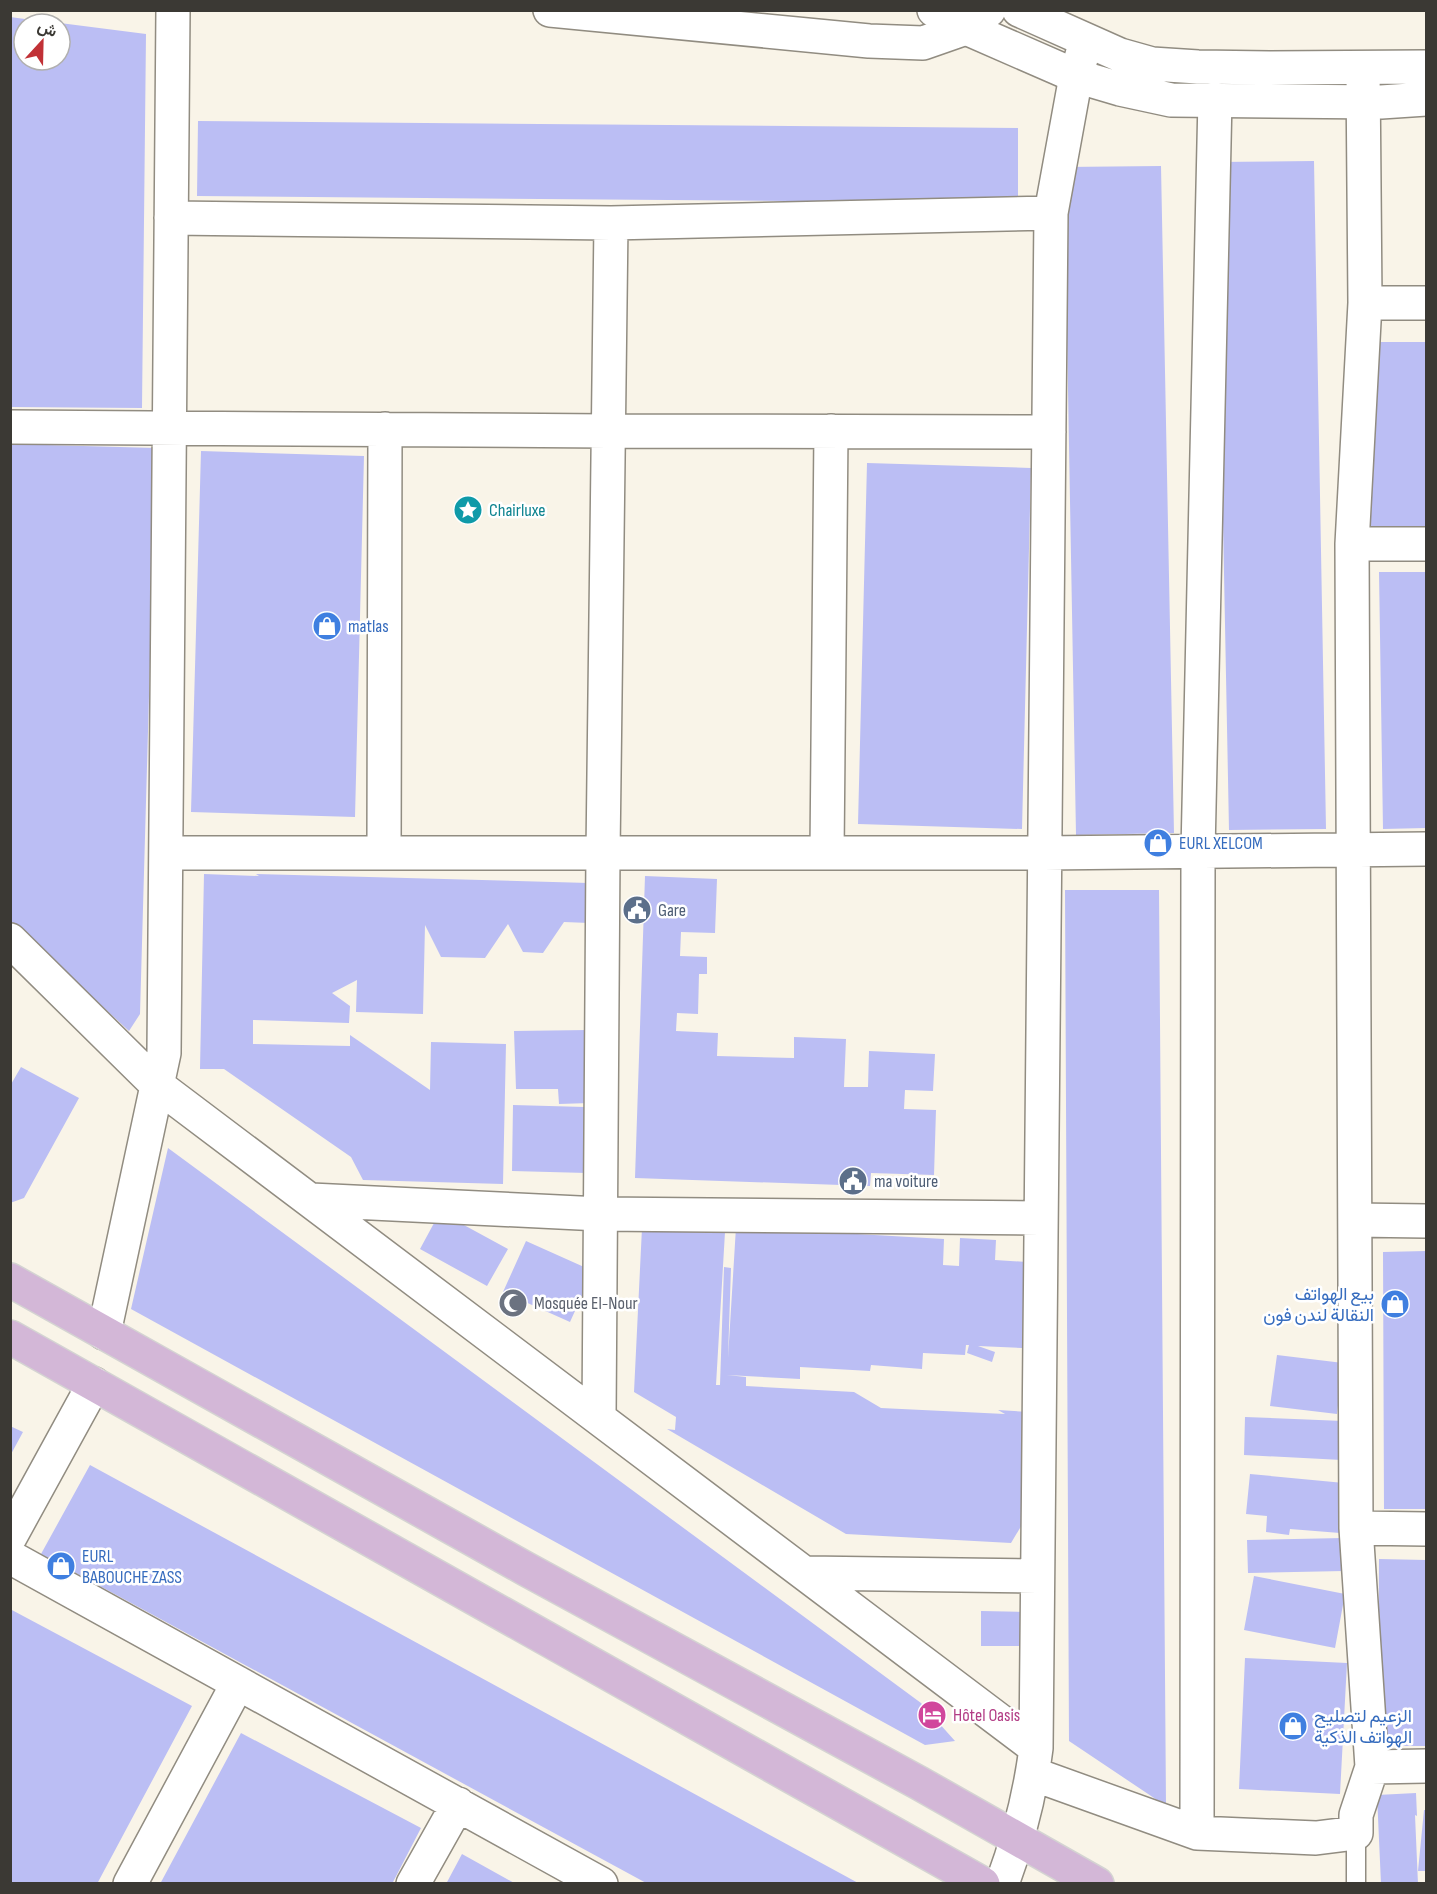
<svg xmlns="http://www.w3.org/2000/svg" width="1437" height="1894" font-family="'Sofia Sans Condensed',Vazirmatn,sans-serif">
  <rect width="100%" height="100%" fill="#f9f4e8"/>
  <path fill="#bbbef4" d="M10,17l45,6v1h-31v36h36v-37l86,11 -4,374 -132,-1z
    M198,121l820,7v75l-821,-7z
    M1314,161l12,668 -97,1 -13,-668z
    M1161,166l13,667 -98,2 -12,-668z
    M1366,342h60v185h-59z
    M10,444l146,4 -16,566 -11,17 -119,-110z
    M201,451l163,5 -9,361 -164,-5z
    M867,463l164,5 -9,361 -164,-5z
    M1379,572h47v256l-43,1z
    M204,874l55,2 -3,-2 333,9v40l-25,-1 -21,31 -20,-1 -15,-28 -23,34 -44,-1 -16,-32 -2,89 -67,-2 1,-32 -25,13 18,13 -1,17 -96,-3v24l97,2v-11l80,55 1,-48 75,2 -3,140 -140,-4 -12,-23 -127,-88h-24z
    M645,876l72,3 -2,54 -34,-1 -1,24 27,1v17h-8l-1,40 -21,-1 -1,18 42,2 -1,23 77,2v-21l52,2 -2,48h24l1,-36 66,3 -2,37 -28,-1 -1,19 32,1 -2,65 -63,-2 -1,13 -235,-8z
    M1065,890h94l7,916 -97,-65z
    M588,1030l2,73 -31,1 -1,-15h-42l-2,-58z
    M21,1067l58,31 -55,100 -14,5v-117z
    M513,1105l72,2 2,66 -75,-2z
    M168,1148l753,555 34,38 -30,4 -794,-436z
    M440,1212l68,37 -21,37 -67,-37z
    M736,1227l208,12 -1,26 16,1 1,-28 36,2 -1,20 32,2 -5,86 -44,-2 17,6 -3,10 -25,-9 2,-8h-3l-1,10 -42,-2 -1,16 -51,-4 -1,6 -70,-4v12l-73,-4 19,2v9l108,6 27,16 124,6 -7,-4 31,2 -6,111 -12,20 -165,-9 -179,-105 8,1 1,-13 -42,-25 8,-164 83,4 -9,153h4l4,-118 7,1 -3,90z
    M526,1241l67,30 -23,51 -67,-30z
    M1426,1251v258h-42l-1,-257z
    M1277,1355l66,8 -6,51 -67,-8z
    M1245,1417l98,4 -1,39 -98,-5z
    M10,1426l13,6 -13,24z
    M90,1465l770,419h-212l-607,-330z
    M1250,1474l94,9 -4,50 -50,-4 -1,6 -23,-3 1,-16 -21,-2z
    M1343,1538l1,33 -96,2 -1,-33z
    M1379,1559l47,1v186h-48z
    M1254,1576l91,18 -10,54 -91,-18z
    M10,1609l182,97 -95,178h-87z
    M981,1611l45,1 -1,34h-44z
    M1245,1658l102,5 -7,131 -101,-5z
    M241,1733l180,95 -29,56h-232z
    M1416,1793l1,23 -2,-1 3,69h-37l-4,-89z
    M1424,1810h2v61h-8z
    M462,1854l54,30h-70z"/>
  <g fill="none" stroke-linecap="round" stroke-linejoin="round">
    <g stroke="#918c81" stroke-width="21">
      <path id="lane" d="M1356,1833v51"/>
    </g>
    <g stroke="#918c81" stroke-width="36">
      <path id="street" d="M550,10l319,31 54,2 43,-15 23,-18
        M171,218l440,5 440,-10
        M1365,303h61
        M10,427l598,4 441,1
        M1352,544h74
        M166,853h878l382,-4
        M384,853l1,-424
        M827,853l4,-422
        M10,940l147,145 879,663
        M311,1200l289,14 440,4
        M1355,1220l71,1
        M104,1333l60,-280 9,-1043
        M599,1418l4,-565 8,-630
        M1356,1528l70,1
        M10,1537l84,-153
        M10,1557l591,327
        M805,1573l232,3
        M1372,1767l54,-1
        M1033,1774l164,59 119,5 40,-5v-18l16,-48 -16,-239 -4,-984 13,-241 -2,-231
        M1197,1833l1,-982 17,-752
        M130,1884l108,-201
        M413,1884l45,-80
        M1002,1884c17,-46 28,-88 34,-136l15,-1535 25,-137 10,-35"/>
    </g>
    <g stroke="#918c81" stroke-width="36">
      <path id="secondary" d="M934,10l32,18 110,48 44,13 51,11 210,2 45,-3
        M1019,10l101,45 32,9 46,3 72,1 156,-1"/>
    </g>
    <g stroke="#d4d3d2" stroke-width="36">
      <path id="primary" d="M10,1280l516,289 393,214 178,101
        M10,1337l973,547"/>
    </g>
    <use href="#lane" stroke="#fff" stroke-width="18"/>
    <use href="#street" stroke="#fff" stroke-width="33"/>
    <use href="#secondary" stroke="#fff" stroke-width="33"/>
    <use href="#primary" stroke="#d3b7d7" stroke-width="33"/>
  </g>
  <defs>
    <g id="sight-disc" transform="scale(1.5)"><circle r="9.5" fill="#0f9aa8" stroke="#fff"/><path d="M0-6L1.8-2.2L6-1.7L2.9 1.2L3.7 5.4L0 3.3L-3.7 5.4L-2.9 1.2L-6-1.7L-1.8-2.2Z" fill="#fff"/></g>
    <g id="shop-disc" transform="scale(1.5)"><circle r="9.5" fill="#3f7fe0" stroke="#fff"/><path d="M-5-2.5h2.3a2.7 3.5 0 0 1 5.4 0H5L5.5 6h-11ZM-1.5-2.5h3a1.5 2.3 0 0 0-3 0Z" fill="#fff"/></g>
    <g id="civic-disc" transform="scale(1.5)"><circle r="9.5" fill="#5c6f8a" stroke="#fff"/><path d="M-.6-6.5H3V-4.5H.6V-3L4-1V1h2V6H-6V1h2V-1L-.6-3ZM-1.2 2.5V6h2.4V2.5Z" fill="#fff"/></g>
    <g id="mosque-disc" transform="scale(1.5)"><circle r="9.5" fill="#6b7280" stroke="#fff"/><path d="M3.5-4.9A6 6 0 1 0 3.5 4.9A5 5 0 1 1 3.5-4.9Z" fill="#fff"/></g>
    <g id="hotel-disc" transform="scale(1.5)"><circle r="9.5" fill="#d1479c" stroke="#fff"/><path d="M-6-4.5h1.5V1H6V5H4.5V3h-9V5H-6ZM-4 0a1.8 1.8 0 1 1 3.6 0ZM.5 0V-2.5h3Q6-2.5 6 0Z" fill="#fff"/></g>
  </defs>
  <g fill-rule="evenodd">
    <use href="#sight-disc" x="468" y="510"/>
    <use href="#shop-disc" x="327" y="626"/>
    <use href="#shop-disc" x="1158" y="843"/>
    <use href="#civic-disc" x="637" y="910"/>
    <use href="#civic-disc" x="853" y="1181"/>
    <use href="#mosque-disc" x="513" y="1303"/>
    <use href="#shop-disc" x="1395" y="1304"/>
    <use href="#shop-disc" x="61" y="1566"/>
    <use href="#hotel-disc" x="932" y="1715"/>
    <use href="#shop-disc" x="1293" y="1726"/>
  </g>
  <g text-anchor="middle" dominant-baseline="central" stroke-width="5" stroke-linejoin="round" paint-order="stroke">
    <g font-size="18" fill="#0d838f" stroke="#fff" text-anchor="start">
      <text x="489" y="510">Chairluxe</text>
    </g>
    <g font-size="18" fill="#366cbe" stroke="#fff" text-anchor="start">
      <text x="348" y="626">matlas</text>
      <text x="1179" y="843">EURL XELCOM</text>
      <text x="1374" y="1294" text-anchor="end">بيع الهواتف<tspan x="1374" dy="21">النقالة لندن فون</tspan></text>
      <text x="82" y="1556">EURL<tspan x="82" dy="21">BABOUCHE ZASS</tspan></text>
      <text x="1314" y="1716">الزعيم لتصليح<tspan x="1314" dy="21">الهواتف الذكية</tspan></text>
    </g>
    <g font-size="18" fill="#4e5e75" stroke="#fff" text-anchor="start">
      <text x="658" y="910">Gare</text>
      <text x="874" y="1181">ma voiture</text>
    </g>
    <g font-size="18" fill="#5b616d" stroke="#fff" text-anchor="start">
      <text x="534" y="1303">Mosquée El-Nour</text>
    </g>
    <g font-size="18" fill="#b23c85" stroke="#fff" text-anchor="start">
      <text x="953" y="1715">Hôtel Oasis</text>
    </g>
  </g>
  <rect width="1437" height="1894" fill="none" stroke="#3b3934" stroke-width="24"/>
  <g transform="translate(42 42) rotate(22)"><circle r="28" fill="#ffffff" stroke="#b1b0ae" stroke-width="1.5"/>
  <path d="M0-4.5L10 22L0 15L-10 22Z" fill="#c13136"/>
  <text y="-9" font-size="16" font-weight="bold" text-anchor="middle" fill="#3b3934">ش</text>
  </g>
</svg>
